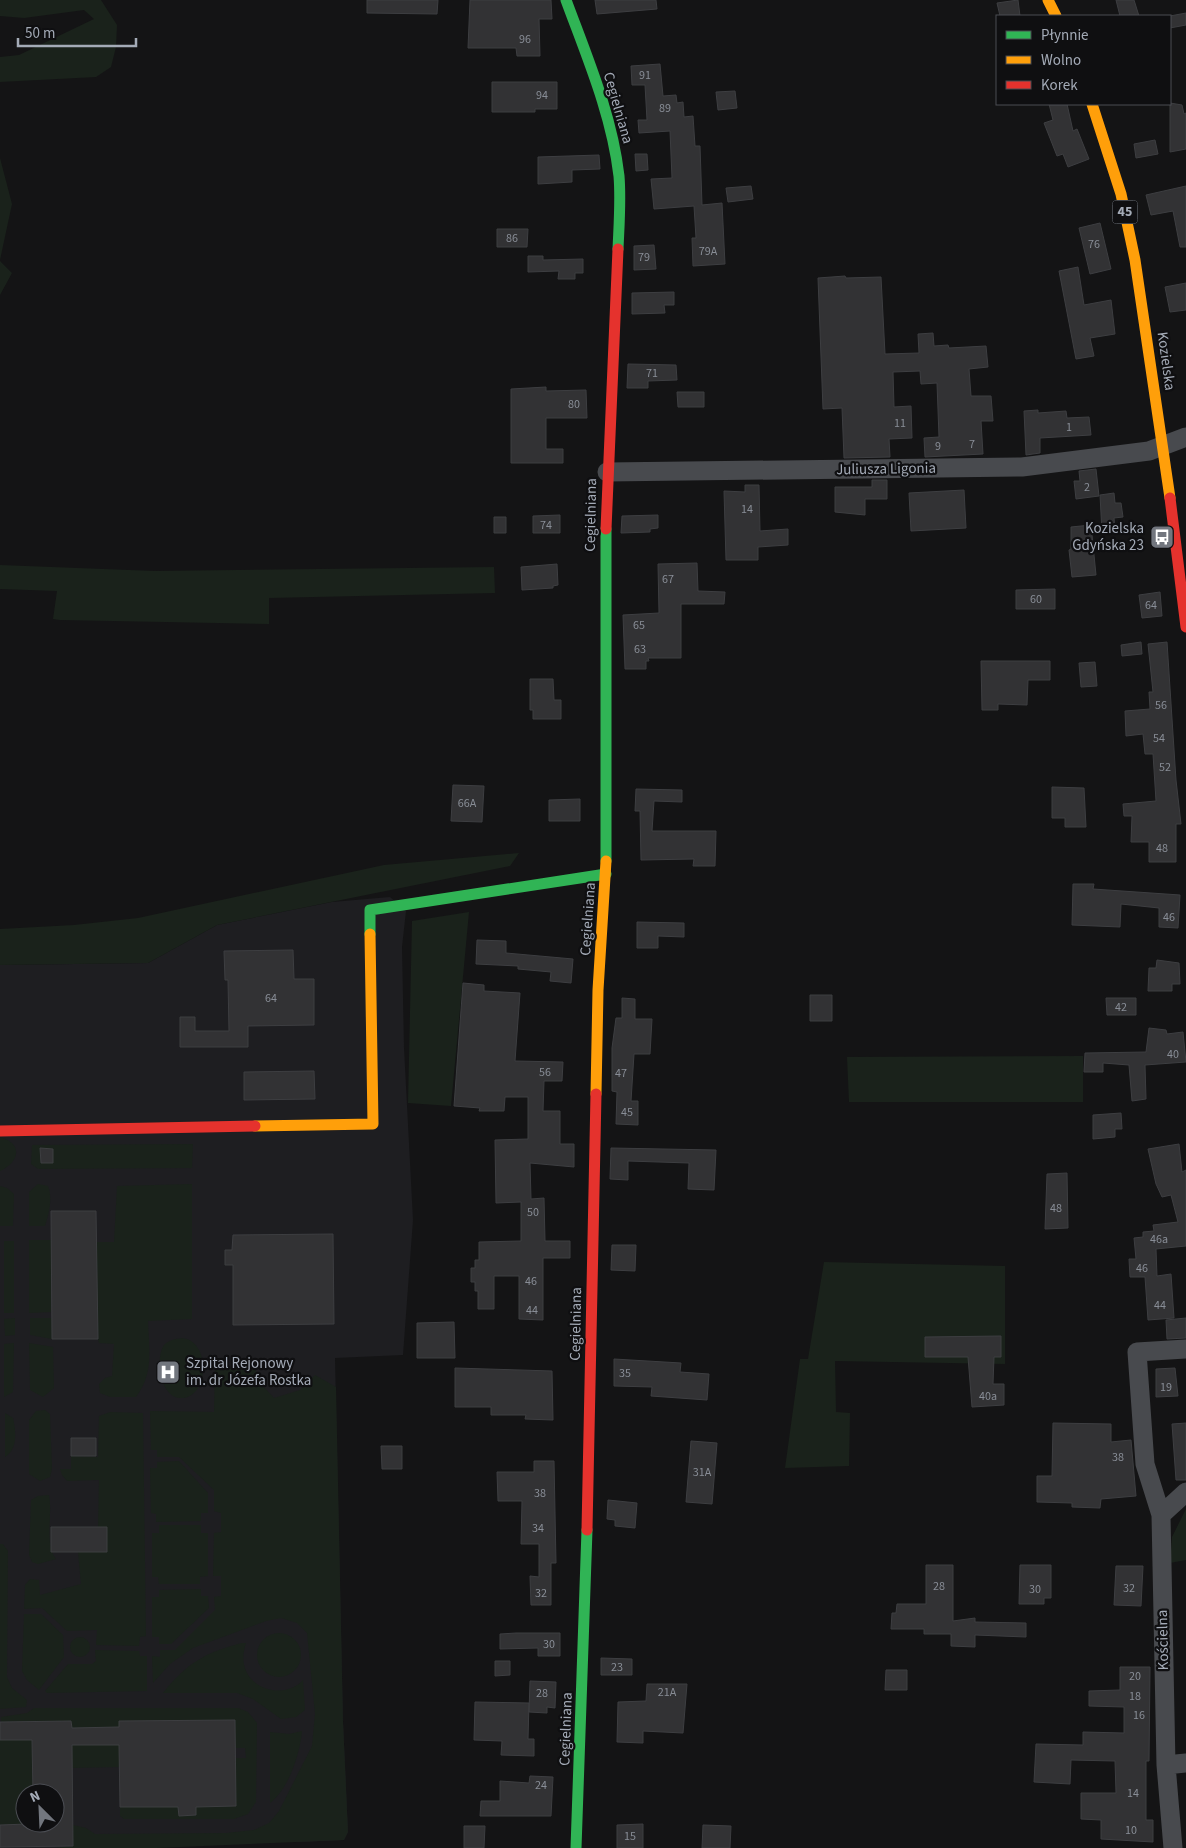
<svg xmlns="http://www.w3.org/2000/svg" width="1186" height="1848" font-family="'Source Sans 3',sans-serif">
  <rect width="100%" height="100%" fill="#141415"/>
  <path fill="#1e1e21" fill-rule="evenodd" d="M390,897l16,14 -4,36 2,101 9,172 -10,135 -68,3 8,363 5,111 -4,8 -44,2 -130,-1 -79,7h-91v-883l148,-2 69,-38 115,-23zM25,1793h30v30h-30z"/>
  <path fill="#1a221b" d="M0,0h101l16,25 -1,22 -5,20 -15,10 -96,5v-25l19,-2 75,-36 -10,-9 -60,8 -24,-2z
    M0,158l12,46 -12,56z
    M0,261l12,12 -12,22z
    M0,565l155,6 339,-4 1,26 -226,5v26l-209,-4 -7,-1 4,-28 -57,-2z
    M519,853l-9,13 -293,59 -69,38 -148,2v-36l74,-4 64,-7 246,-53z
    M469,912l-18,194 -43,-3 4,-182z
    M1083,1056v46h-234l-2,-45z
    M0,1137c23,6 20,25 0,34z
    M193,1144l-1,24 -154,1 -7,-5 1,-19z
    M38,1184l10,2c5,13 1,27 -3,40h-16v-34z
    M192,1184v135l-44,2c1,29 6,52 -12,76h-26l-10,-4 -1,-9 6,-6 7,-2 2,-32 -15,-1 -1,-4 -2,-97h18l3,-56z
    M0,1186l7,2 7,6 -1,32h-13z
    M29,1240h22v72l-22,1z
    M4,1241h10v72h-10z
    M824,1262l181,4v98l-170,-3 1,51 14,1 -1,53 -64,2 15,-109h8z
    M15,1318v17l-10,1 -1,-17z
    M30,1318h22v21l-22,-4z
    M182,1338c30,3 27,62 -2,60 -20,-1 -25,-40 -16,-53 5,-5 11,-6 18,-7z
    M14,1343l-1,49 -9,5v-53z
    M29,1343l24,4 1,41 -11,9 -13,-7z
    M215,1368l40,1 8,17 11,12 26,-8 15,-15 21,12 7,334 5,111 -4,8 -187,8h-102l18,-2v-21l13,3 9,6 131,-1 28,-3 15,-7 10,-12 33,-65 3,-32 -8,-81 -10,-10 -16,-5 -15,3 -73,27 -23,16 -17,19 -1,-27 8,1v-7h15l40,-40 -1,-13 7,-1v-20h-8l1,-43 7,-1v-19l-7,-2v-21l-35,-33h-22v-7h-6l-1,-39 64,1z
    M45,1410l5,4 2,55 -2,8 -10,4 -11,-7v-54l7,-9z
    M110,1412l33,1 3,223 -6,1 -1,9 -43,-1 1,-15 -30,1 -25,-23 -18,1 1,-24 5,-6 9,1 1,15 41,-11 -3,-32 29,-1v-24h-9l1,-47 -32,1 -5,-6 -2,-6h11v-13l27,1 1,-41z
    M5,1413l8,5c3,13 5,31 -8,39z
    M179,1461l29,32v20h-7v8l-45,1v-8l-5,-1 -1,-45h7v-6z
    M49,1495c4,20 -5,48 7,64l-18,5 -6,-2 -3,-7 2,-55 7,-4z
    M1186,1509v51l-16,3 2,-26z
    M159,1525h42v8h7v43l-8,1v7h-41l-1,-7h-6v-44h7z
    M0,1544h3l5,7 -1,126 5,11 15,12 -1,7 -26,2z
    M201,1589v7h7l1,12 -38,36h-12v-7h-7v-40h7v-7z
    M24,1614h17l22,21 1,22 -25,33 -12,-10 -5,-9z
    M257 1655a22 22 0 1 1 44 0a22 22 0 1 1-44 0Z
    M70 1647a10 10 0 1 1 20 0a10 10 0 1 1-20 0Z
    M242,1643h4c-3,9 -4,19 0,28 10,22 42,26 57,9l2,30 -9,7 -15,2 -28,-20 -16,-6h-74c24,-30 43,-41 79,-50z
    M95,1650l44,1 1,5h7v35l-100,2 -2,-2 23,-27h24l4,-3z
    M34,1708h204l10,4 9,11 -1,79 -8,12 -14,5h-110l-4,-3v-9h58l1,9 17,-1v-8l39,-49h11l-1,-10h-10v-28l-116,1v6l-47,1 -1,-7 -70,1v-5l26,-4z
    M302,1731c-2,22 -13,58 -32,72v-71l19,2z
    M0,1740h32l1,53h-8v30l9,2h-34z
    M72,1745h47v22l-47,1z"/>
  <path fill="#323234" stroke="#3d3e41" d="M367,0h71l-1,14 -70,-1z
    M470,0h81l1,19h-13l1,37h-23l-1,-8h-48z
    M595,0h61l1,9 -60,5z
    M1018,0l2,16h-20l-3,-13z
    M1116,0h18l5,16h-19z
    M1186,13v12l-16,3v-12z
    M660,64l3,32 13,-1 1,8 6,-1 1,15 9,-1 2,30h5l2,59 20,-2 3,61 -32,2 -1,-28h4l-2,-32 -40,3 -3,-30 21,-1 -2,-47 -31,2 -1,-13h9l-2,-35h-13l-1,-19z
    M492,82h65v27h-22v3h-43z
    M735,91l2,17 -19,2 -2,-18z
    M1170,103l12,2 2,9 2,-1v36l-16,3z
    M1049,104h18l6,27 4,-2 12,30 -21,8 -5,-13 -6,2 -13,-33 9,-3z
    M1155,140l3,14 -22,4 -2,-14z
    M635,154h12l1,16 -12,1z
    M599,155l1,14 -28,1v12l-34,2v-27z
    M751,186l2,13 -25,3 -2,-14z
    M1186,186v61h-6l-7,-36 -22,4 -5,-20z
    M1100,223l11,46 -21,5 -11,-46z
    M497,229h31l-1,18h-30z
    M654,245l2,24 -22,1v-24z
    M528,256h15v4l40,-1v14h-8v6h-17l1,-8 -31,1z
    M1078,267l6,38 27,-5 4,34 -25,4 4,18 -18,3 -17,-88z
    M845,276l1,2 35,-1 4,77 34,-1 -1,-19 15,-1 1,13 14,-1 1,3 37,-2 2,21 -19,2 2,27h20l2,25h-12l2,33 -58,3 -1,-19 15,-1 -2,-54 -16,1 -1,-13 -27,1 1,35 17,-1 1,32 -23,1 1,18 -46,1 -2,-50 -19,1 -5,-131z
    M1186,283v27l-16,2 -5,-25z
    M674,292v13h-10l1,8 -33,1v-21z
    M628,364l48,1 1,15 -29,1v7h-21z
    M546,387v4l40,-1 1,28h-41v31h17v14h-52v-74z
    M677,392h27v15h-26z
    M1038,410v3l28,-2 1,7 22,-1 2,18 -51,3v15l-14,2 -2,-44z
    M1096,469l3,27 -23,3 -2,-18h6l-1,-10z
    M872,480h15v19h-22v16l-30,-3v-25h37z
    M745,485h14l1,46 28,-2v16l-30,2v13h-32l-2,-69 21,1z
    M964,490l2,38 -55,3 -2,-38z
    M1114,493l1,10h6l2,14 -9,1 1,12 -13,2 -2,-37z
    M560,515v18h-27v-17z
    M658,515v13l-8,1v3l-29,1 1,-17z
    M494,517h12v16h-12z
    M1091,525l5,50 -24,2 -3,-27 2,-1v-22z
    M697,563l1,28 27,1 -1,12h-43v54h-33l1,3h-3v8h-21l-2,-54 36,-2 -1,-49z
    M557,564l1,21 -5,1v2l-31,2 -1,-23z
    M1055,589v20h-39v-19z
    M1160,592l2,24 -20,2 -3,-23z
    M1141,642l1,12 -20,2 -1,-11z
    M1167,642l9,138 5,44h-5v38h-27v-20h-18l1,-26h-8l-1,-12 33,-3 -3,-47h-8l-2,-20 -17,2 -1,-25 25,-2 -1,-17h4l-5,-48z
    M981,661h69v19h-22l-1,25 -29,-1v6h-16z
    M1095,662l2,24 -16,1 -2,-24z
    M530,679h23l1,21h7v19h-28v-9h-3z
    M453,785l31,1 -2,36 -31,-1z
    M1052,787l32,1 2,39h-21v-9h-13z
    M636,789l46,1v12l-28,-1 -2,30h64l-1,35h-22l1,-7 -53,1 -1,-49h-5z
    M580,799v22h-31v-21z
    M1073,884h21l-1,5 87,6 -2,33 -19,-1v-19l-38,-4 -1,23 -48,-2z
    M637,922l47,1v14l-26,-1v12h-21z
    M477,940l29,1v12l67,6 -2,24 -21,-2 1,-9 -33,-3v-3l-42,-2z
    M293,950l1,29h20v46l-66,1v21h-68v-30h15v14h34l-1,-51h-3l-1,-29z
    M1157,960l22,3 1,21h-8v7h-24l1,-23h7z
    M463,983l21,2v6l36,2 -5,68 48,1 -1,19h-18l-1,30h17v33h14v23l-44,-4 1,36 13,-1 1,43h25v17h-27v62l-24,-1v-43h-25v33h-16v-18h-3v-9h-4v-14h4v-8h4v-18l42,-1v-39l-25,1 -1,-63 33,-1v-42h-23l-1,14h-25l1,-3 -26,-2z
    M810,995h22v26h-22z
    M622,998l13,1v20h17l-2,35h-16l-3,47h7v24l-22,-1 1,-32 -5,-1v-43l4,-30h6z
    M1106,998h30v17h-29z
    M1149,1028l17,2 1,4 16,-2 3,30 -41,3 1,34 -14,2 -3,-36 -26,-2v9h-19l1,-19 61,-1z
    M314,1071l1,28 -71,1v-28z
    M1121,1113l1,16h-7v8l-22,2v-24z
    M1179,1144l3,28 4,-2v76l-30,3 1,27 14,-2 3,44 -26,2 -3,-43h-15l-1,-18h7l-2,-21 9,-1v-5l11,-1 -1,-6 25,-3 -7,-27 -9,2 -6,-13 -8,-35z
    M40,1148l13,1v14h-12z
    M611,1148l105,2 -2,40 -26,-1 1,-26 -61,-2v19l-18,-1z
    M1067,1173l1,55 -23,1 2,-55z
    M51,1211h45l2,128h-46z
    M333,1234l1,90 -101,1v-60h-8v-15h7l1,-15z
    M612,1245h24l-1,26 -24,-1z
    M1186,1318v20l-19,1 -1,-19z
    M454,1322l1,36h-38v-35z
    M1001,1336v21h-7l-1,27h11v21l-32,2 -4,-50h-43v-20z
    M614,1359l67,4 -1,9 29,2 -2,26 -56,-4 1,-9 -38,-1z
    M455,1368l97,3 1,49 -28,-1 1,-4h-35v-8h-36z
    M1175,1368l3,28 -22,1v-28z
    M1053,1423l58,1v18l20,-2 5,56 -35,3 -1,9 -28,-1v-4l-35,-1v-26h15z
    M1186,1423v57h-10l-4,-56z
    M71,1438h25v18h-25z
    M691,1441l26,2 -5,61 -26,-2z
    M381,1446h21v23h-20z
    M534,1461h20l2,102h-5v42h-20l-1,-29 9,1v-33h-18l1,-43h-24l-1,-29h37z
    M608,1500l29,3 -2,25 -20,-2v-6l-8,-1z
    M51,1527h56v25h-56z
    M926,1565h27v56l22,-3v4l51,1v14l-51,-2v12l-24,-1v-12h-27v-5h-33l1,-16h4l1,-9h29z
    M1020,1565h31v33h-7v6h-25z
    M1116,1566h27l-2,40 -27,-1z
    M516,1633h44v23h-22v-8l-38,1v-15z
    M601,1658l31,1v16h-31z
    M495,1661h15v14l-15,1z
    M1120,1667h30l-1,94h-3v59h7v22l-52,-3v-19l-20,-1v-26h35l-1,-32 -44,-1 -1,24 -36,-2 2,-38 47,1v-13l41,1v-26l-35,-1v-15l31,-1z
    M886,1670h21v20h-22z
    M530,1681l26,1 -1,26 -8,-1v6l-18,-1z
    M647,1684h40l-4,49 -40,-2v12l-26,-1 1,-40 28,-1z
    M475,1702l54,1 -1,36h6v17l-33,-1 1,-14 -28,-1z
    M235,1720l1,86 -40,1v8l-17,1 -1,-9h-58l-1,-62h-47l1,101 -73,1v-22l55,-2v-30h-22l-1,-53h-32v-18l71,-1 1,7 47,-1v-6z
    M530,1776l23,1 -2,39h-71l1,-15h19v-20l29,2z
    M643,1824v24h-26v-23z
    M703,1825l28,1 -1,22h-28z
    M464,1826h21l-1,22h-20z"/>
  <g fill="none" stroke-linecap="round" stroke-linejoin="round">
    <path stroke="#484a4e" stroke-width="19" d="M607,472l415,-5 127,-16 37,-14
      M1161,1515l-16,-51 -8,-112 49,-3
      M1166,1765l-5,-250 25,-23
      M1173,1848l-7,-83 20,-2"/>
    <path stroke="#30b455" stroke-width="11" d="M566,0c21,57 46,115 53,176 2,24 0,49 -1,73
      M606,529v332
      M370,934v-24l236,-36
      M576,1848l11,-318"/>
    <path stroke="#ff9f0a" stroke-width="11" d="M1048,0l8,16
      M1092,104l29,90 14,66 35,238
      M596,1094l2,-104 8,-129
      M255,1126l118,-2 -3,-190"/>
    <path stroke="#e5322d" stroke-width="11" d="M1170,498l16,129
      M606,529l12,-280
      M0,1131l255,-5
      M587,1530l9,-436"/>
  </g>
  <defs>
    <g id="bus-square" transform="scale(1.25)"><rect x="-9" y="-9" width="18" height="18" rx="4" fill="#72767e" stroke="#0f0f11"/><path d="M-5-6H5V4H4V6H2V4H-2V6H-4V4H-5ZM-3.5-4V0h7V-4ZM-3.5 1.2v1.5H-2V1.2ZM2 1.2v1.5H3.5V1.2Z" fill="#fff"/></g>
    <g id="hospital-square" transform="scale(1.25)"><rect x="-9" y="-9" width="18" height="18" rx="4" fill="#72767e" stroke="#0f0f11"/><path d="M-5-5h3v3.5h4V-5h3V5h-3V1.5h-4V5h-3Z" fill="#fff"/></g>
  </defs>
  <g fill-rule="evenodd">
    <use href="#bus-square" x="1162" y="537"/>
    <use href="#hospital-square" x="168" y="1372"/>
  </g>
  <g text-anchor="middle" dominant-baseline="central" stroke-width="4.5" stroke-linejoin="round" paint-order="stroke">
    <g font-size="12" fill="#888d96">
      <text x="525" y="39">96</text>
      <text x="645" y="75">91</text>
      <text x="542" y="95">94</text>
      <text x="665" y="108">89</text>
      <text x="512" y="238">86</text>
      <text x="1094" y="244">76</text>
      <text x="708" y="251">79A</text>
      <text x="644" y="257">79</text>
      <text x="652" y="373">71</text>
      <text x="574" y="404">80</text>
      <text x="900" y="423">11</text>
      <text x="1069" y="427">1</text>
      <text x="972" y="444">7</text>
      <text x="938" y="446">9</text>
      <text x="1087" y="487">2</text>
      <text x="747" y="509">14</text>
      <text x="546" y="525">74</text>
      <text x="668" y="579">67</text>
      <text x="1036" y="599">60</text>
      <text x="1151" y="605">64</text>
      <text x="639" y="625">65</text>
      <text x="640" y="649">63</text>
      <text x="1161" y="705">56</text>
      <text x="1159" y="738">54</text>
      <text x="1165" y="767">52</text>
      <text x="467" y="803">66A</text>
      <text x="1162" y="848">48</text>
      <text x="1169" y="917">46</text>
      <text x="271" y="998">64</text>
      <text x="1121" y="1007">42</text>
      <text x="1173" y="1054">40</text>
      <text x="545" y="1072">56</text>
      <text x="621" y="1073">47</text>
      <text x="627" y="1112">45</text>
      <text x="1056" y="1208">48</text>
      <text x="533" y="1212">50</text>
      <text x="1159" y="1239">46a</text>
      <text x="1142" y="1268">46</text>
      <text x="531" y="1281">46</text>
      <text x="1160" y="1305">44</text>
      <text x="532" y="1310">44</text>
      <text x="625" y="1373">35</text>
      <text x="1166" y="1387">19</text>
      <text x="988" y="1396">40a</text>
      <text x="1118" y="1457">38</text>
      <text x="702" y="1472">31A</text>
      <text x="540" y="1493">38</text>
      <text x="538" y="1528">34</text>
      <text x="939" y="1586">28</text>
      <text x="1129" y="1588">32</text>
      <text x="1035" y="1589">30</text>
      <text x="541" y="1593">32</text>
      <text x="549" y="1644">30</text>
      <text x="617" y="1667">23</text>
      <text x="1135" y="1676">20</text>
      <text x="667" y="1692">21A</text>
      <text x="542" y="1693">28</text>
      <text x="1135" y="1696">18</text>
      <text x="1139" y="1715">16</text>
      <text x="541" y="1785">24</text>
      <text x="1133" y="1793">14</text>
      <text x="1131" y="1830">10</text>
      <text x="630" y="1836">15</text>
    </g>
    <rect fill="#0f0f11" stroke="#777c85" stroke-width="1" x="1112.5" y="200.5" width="25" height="23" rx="4"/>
    <g font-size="14" font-weight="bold" fill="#a4abb7">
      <text x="1125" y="212">45</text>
    </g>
    <g font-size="15" fill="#a4abb7" stroke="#0f0f11">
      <text transform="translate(618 108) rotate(74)">Cegielniana</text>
      <text transform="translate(1166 361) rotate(82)">Kozielska</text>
      <text transform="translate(886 469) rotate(-1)">Juliusza Ligonia</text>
      <text transform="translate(591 515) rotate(-89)">Cegielniana</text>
      <text transform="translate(588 919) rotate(-86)">Cegielniana</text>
      <text transform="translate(576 1324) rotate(-89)">Cegielniana</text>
      <text transform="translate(1163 1640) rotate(-91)">Kościelna</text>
      <text transform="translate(566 1729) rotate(-88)">Cegielniana</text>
    </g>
    <g font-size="15" fill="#a4abb7" stroke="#0f0f11" text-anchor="end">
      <text x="1144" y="528">Kozielska<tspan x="1144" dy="17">Gdyńska 23</tspan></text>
      <text x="186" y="1363" text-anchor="start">Szpital Rejonowy<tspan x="186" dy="17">im. dr Józefa Rostka</tspan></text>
    </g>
  </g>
  <rect x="996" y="15" width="175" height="90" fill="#0f0f11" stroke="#4b4d53"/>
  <rect x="1006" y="31" width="25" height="8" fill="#30b455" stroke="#4b4d53"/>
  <text x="1041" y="40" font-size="15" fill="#a4abb7">Płynnie</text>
  <rect x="1006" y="56" width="25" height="8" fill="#ff9f0a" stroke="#4b4d53"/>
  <text x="1041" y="65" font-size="15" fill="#a4abb7">Wolno</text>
  <rect x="1006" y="81" width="25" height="8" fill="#e5322d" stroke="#4b4d53"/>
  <text x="1041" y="90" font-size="15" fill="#a4abb7">Korek</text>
  <g transform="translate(40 1808) rotate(336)"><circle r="24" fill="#0f0f11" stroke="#4b4d53"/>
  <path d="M0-4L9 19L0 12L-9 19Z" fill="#72767e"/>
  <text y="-8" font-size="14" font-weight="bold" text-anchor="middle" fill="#a4abb7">N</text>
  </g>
  <path d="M18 38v8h118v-8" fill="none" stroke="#a4abb7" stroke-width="2.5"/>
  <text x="25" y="38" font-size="15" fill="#a4abb7" stroke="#0f0f11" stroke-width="4" paint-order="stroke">50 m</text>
</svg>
